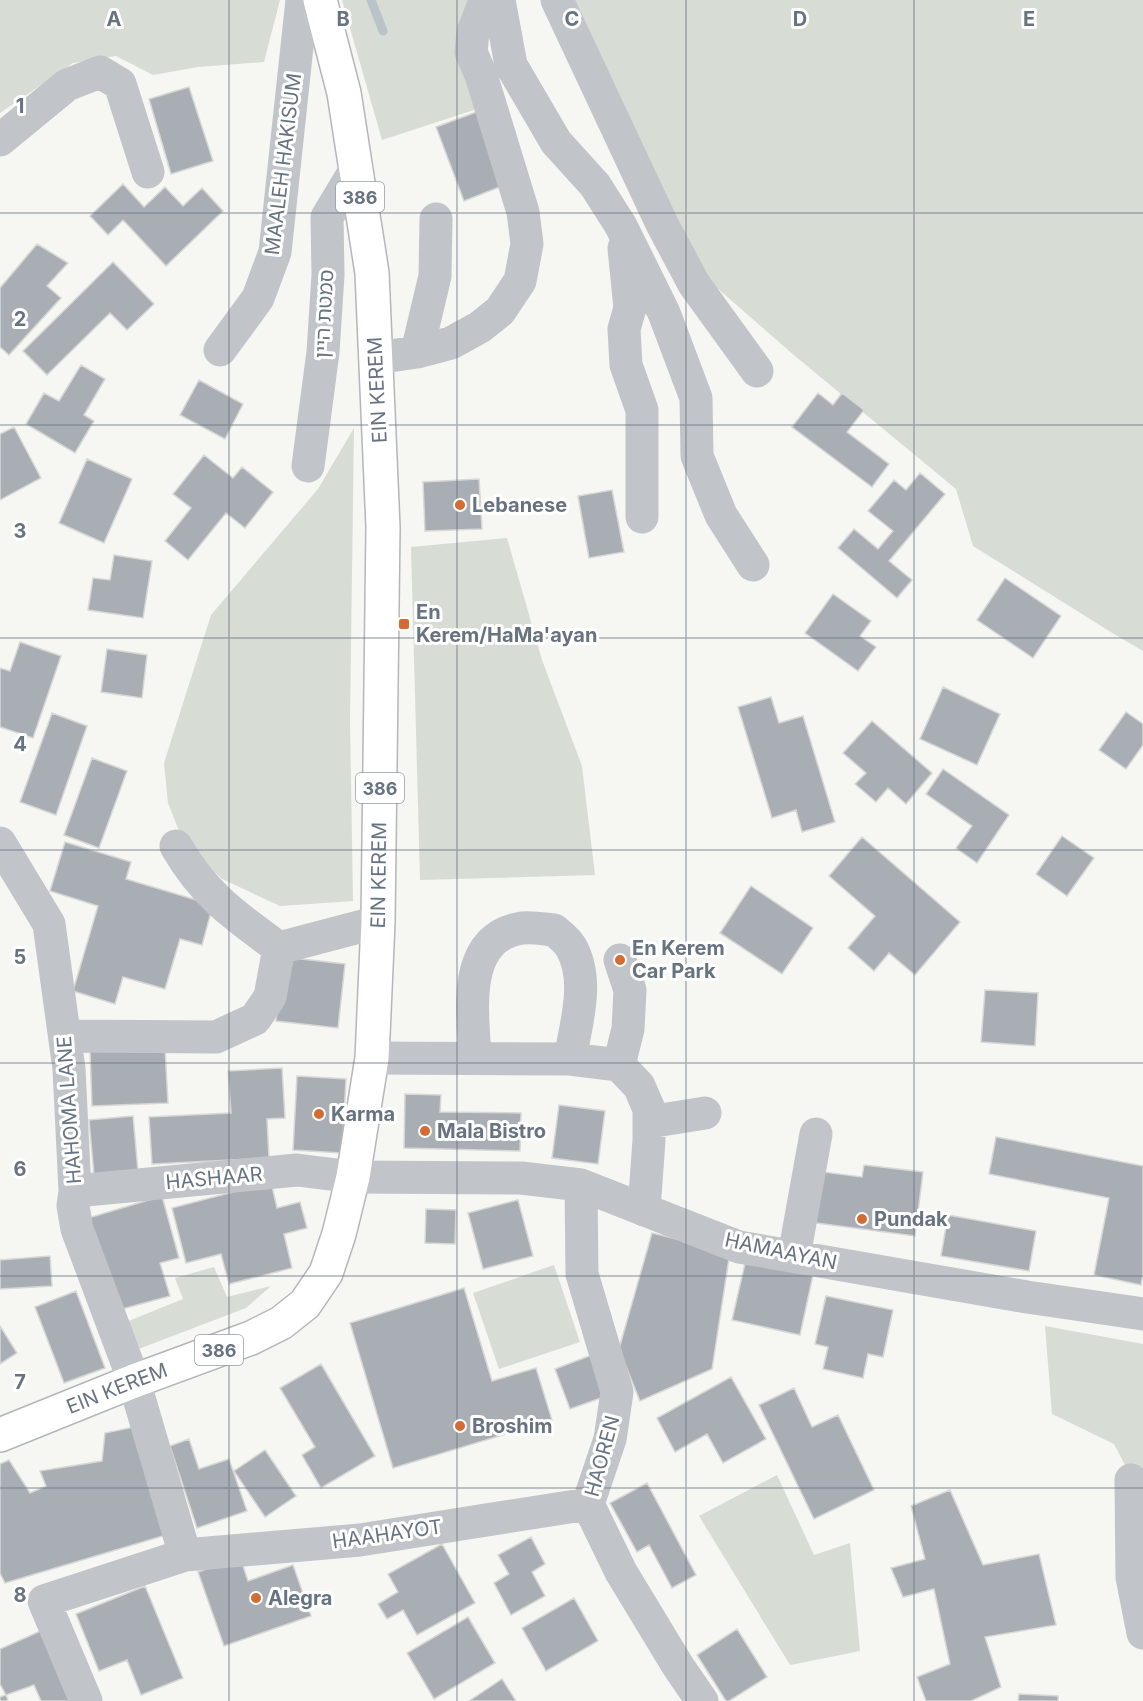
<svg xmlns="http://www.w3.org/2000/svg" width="1143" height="1701" font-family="Inter,'Noto Sans Hebrew',sans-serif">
  <rect width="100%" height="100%" fill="#f6f6f3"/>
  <path fill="#d7dcd4" d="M0,0h280l-16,62 -66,5 -45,8 -37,-19 -43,7 -73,50z
    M342,0h146l-11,109 -95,31z
    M567,0h576v651l-29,-17 -141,-88 -17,-57 -161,-133 -95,-83z
    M354,428l-4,292 3,181 -73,5 -58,-27 -39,-38 -15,-38 -4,-40 47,-148 107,-126z
    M507,538l35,122 40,106 13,109 -175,5 -9,-333z
    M554,1265l26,77 -81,27 -26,-76z
    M214,1267l13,30 44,-11 -25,22 -118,45 -7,-29 62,-25 -8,-21z
    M1045,1326l98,18v198l-6,-54 -23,-44 -62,-30z
    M777,1475l37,80 36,-12 10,108 -70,14 -91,-149z"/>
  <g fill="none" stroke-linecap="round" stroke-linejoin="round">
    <path stroke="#bac3c7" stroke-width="9" d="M371,0l12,31"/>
  </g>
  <path fill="#a8aeb4" stroke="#d7d7d5" stroke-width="1.5" d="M189,87l24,74 -42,13 -22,-75z
    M479,111l28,73 -43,17 -28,-74z
    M123,184l21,23 21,-20 18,19 19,-18 21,23 -57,55 -43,-46 -15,15 -18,-19z
    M37,244l31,19 -21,23 14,12 -52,57 -9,-8v-59z
    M113,262l41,42 -27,26 -17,-17 -63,62 -24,-24z
    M81,365l24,14 -21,36 10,6 -19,32 -49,-29 18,-31 15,8z
    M199,380l44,24 -18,35 -45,-24z
    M818,393l15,12 9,-12 22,17 -17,22 42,32 -17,23 -80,-60z
    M14,427l27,51 -41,22v-66z
    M204,455l29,23 9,-11 31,25 -28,36 -19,-15 -38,47 -23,-19 26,-33 -18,-14z
    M87,459l45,20 -28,64 -45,-20z
    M920,473l25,21 -56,67 23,19 -15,18 -59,-50 16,-19 24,20 15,-18 -25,-20 26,-31 12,10z
    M479,479l3,50 -57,2 -2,-49z
    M612,490l12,62 -35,6 -11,-62z
    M114,555l38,6 -9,57 -55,-8 5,-32 17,2z
    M1005,578l56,38 -28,42 -56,-38z
    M833,594l38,27 -11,15 16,11 -18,24 -53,-38z
    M20,642l41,14 -28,82 -33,-11v-59l10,3z
    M107,649l40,6 -5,43 -41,-6z
    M943,687l57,27 -23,51 -57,-26z
    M771,697l8,26 24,-7 32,106 -33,10 -6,-22 -24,8 -34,-111z
    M1126,712l17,12v21l-17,24 -27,-19z
    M52,713l35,13 -31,89 -36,-13z
    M872,721l60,52 -26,31 -18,-16 -12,14 -21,-18 11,-11 -23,-20z
    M92,758l35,13 -28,77 -35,-13z
    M943,769l66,46 -32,48 -21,-15 16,-22 -46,-32z
    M1062,836l32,22 -27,38 -31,-22z
    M862,837l98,85 -45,53 -26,-22 -15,18 -26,-23 27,-32 -46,-40z
    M65,842l66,20 -5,17 87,26 -11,40 -22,-6 -15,50 -42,-12 -8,27 -42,-13 25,-85 -48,-15z
    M751,886l62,42 -31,46 -62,-41z
    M284,957l61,7 -7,64 -62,-7z
    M985,990l53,3 -3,53 -54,-4z
    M165,1048l3,55 -76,3 -2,-55z
    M282,1068l3,50 -18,1 2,39 -117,6 -3,-47 82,-4 -3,-42z
    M297,1076l49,3 -4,74 -49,-3z
    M405,1094l36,1 -1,17 81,1 -1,38 -116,-3z
    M559,1105l46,6 -7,53 -46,-6z
    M133,1116l5,55 -44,4 -5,-55z
    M996,1137l147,29v108l-2,11 -47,-10 15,-77 -120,-24z
    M864,1165l59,7 -8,64 -106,-14 7,-51 46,6z
    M271,1182l6,26 23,-6 7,26 -23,6 8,34 -63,16 -8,-30 -35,9 -14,-55z
    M162,1196l17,62 -19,5 10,33 -59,16 -26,-93z
    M518,1200l15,56 -50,13 -15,-56z
    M426,1209l30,1 -1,34 -30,-1z
    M948,1215l88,16 -7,40 -88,-15z
    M652,1233l78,19 -18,117 -72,32 -21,-52z
    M50,1256l2,30 -52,3v-29z
    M746,1259l67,16 -13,60 -68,-15z
    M464,1288l28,93 44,-13 16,52 -159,48 -43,-145z
    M76,1291l29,77 -41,15 -29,-76z
    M826,1296l67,14 -10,47 -15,-3 -5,24 -40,-9 5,-22 -13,-3z
    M0,1326l17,27 -17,11z
    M597,1353l15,41 -42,15 -15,-40z
    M321,1364l54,92 -54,32 -19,-33 13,-8 -35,-59z
    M731,1377l35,62 -43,24 -16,-29 -32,18 -18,-34z
    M794,1388l18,39 26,-12 36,75 -60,29 -55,-114z
    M134,1427l32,108 -161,48 -5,-10v-109l9,-4 21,33 16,-7 -6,-15 62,-10 3,-28z
    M189,1439l10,30 30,-10 18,52 -50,17 -27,-82z
    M265,1450l31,46 -31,21 -31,-46z
    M647,1483l49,92 -24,13 -23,-43 -12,7 -27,-49z
    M950,1490l33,75 56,-11 17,71 -71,12 16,50 -30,14h-45l-9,-24 33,-13 -16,-75 -31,8 -12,-29 34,-9 -14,-53z
    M531,1537l14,27 -13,8 13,24 -34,19 -17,-32 15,-9 -11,-19z
    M442,1544l33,59 -58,32 -14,-25 -16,9 -9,-15 20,-12 -10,-18z
    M240,1557l8,24 45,-16 18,51 -87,30 -26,-74z
    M145,1586l38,92 -42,17 -14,-35 -28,11 -23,-57z
    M574,1598l24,43 -52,30 -24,-43z
    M468,1617l27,46 -61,36 -27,-46z
    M45,1629l33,72h-37l-7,-16 -28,10 -6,-11v-35z
    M737,1629l30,48 -38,24h-3l-29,-46z
    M502,1679l14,22h-47z
    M1019,1694l39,2v5h-40z
    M6,1695l2,6h-8v-4z"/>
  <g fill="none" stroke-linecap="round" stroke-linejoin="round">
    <g stroke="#b3b6ba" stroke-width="36">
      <g id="major">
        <path id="s1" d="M0,1435l134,-54 117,-43 30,-15 24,-19 21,-31 13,-39 14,-57 19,-119 6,-136 5,-395 -11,-254 -28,-180 -24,-93"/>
      </g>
    </g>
    <path stroke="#c1c4c8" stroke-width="33" d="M499,0l12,65 45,77 39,43 26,41 43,87 32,85 1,58 24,59 32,50
      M557,0l105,224 32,60 63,87
      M0,140l67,-55 33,-13 20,12 28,88
      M624,248l6,60 -6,21 2,36 16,45v107
      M220,350l38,-52 17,-46 27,-252
      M417,352l18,-76 1,-57
      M376,358l41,-6 34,-9 29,-16 20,-16 20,-30 7,-37 -4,-32 -42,-137 -10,-23 2,-20 9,-23 19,4
      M308,466l15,-114 5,-77 -1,-58 29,-48
      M0,843l49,81 20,145 6,122 -2,15 4,23 57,152 51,174 175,-15 228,-36
      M176,846c28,49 59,70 103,102
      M65,1036l151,1 39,-18 15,-22 9,-49 99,-26
      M372,1058l198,1 49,6 20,21 10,23v31l-5,70
      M475,1058c-2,-45 -15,-120 47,-130 10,-1 22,1 32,2 6,5 13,10 17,17 19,33 5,77 -1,112
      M619,1065l9,-36 2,-39 -10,-30
      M649,1122l56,-9
      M581,1185l1,89 35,118 -7,47 -22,65 33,68 57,94 24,35
      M75,1191l222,-21 56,7 168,1 60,7 158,62 288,50 116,17
      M794,1256l22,-122
      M1131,1480l1,97 11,56
      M86,1701l-42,-100 141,-46"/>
    <use href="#major" stroke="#fff" stroke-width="33"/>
  </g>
  <path fill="none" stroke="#677381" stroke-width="1.5" stroke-opacity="0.55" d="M229,0v1701M457,0v1701M686,0v1701M914,0v1701M0,213h1143M0,425h1143M0,638h1143M0,850h1143M0,1063h1143M0,1276h1143M0,1488h1143"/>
  <g fill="#d56b34" stroke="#fff" stroke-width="2">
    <circle cx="460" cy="505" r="6"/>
    <rect x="398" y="618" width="12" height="12" rx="3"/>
    <circle cx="620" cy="960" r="6"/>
    <circle cx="319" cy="1114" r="6"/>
    <circle cx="425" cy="1131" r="6"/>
    <circle cx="862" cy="1219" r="6"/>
    <circle cx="460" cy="1426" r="6"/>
    <circle cx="256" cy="1598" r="6"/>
  </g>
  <g text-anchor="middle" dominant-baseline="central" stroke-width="6" stroke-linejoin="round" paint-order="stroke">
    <g fill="#fff" stroke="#959da7" stroke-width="1.5">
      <rect x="336" y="182" width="48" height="30" rx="4.5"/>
      <rect x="356" y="773" width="48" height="30" rx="4.5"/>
      <rect x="195" y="1335" width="48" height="30" rx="4.5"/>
    </g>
    <g font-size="18" font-weight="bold" fill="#677381">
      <text x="360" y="197">386</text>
      <text x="380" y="788">386</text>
      <text x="219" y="1350">386</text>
    </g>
    <g font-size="20" fill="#677381" stroke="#fff">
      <text transform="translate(283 164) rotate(-83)">MAALEH HAKISUM</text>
      <text transform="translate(324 314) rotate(-87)">סמטת היין</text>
      <text transform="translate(377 390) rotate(-93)">EIN KEREM</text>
      <text stroke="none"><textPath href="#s1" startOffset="774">EIN KEREM</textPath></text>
      <text transform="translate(69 1110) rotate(-94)">HAHOMA LANE</text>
      <text transform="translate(214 1178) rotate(-5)">HASHAAR</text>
      <text transform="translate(781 1251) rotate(12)">HAMAAYAN</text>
      <text stroke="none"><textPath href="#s1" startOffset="126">EIN KEREM</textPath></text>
      <text transform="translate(602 1456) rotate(-75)">HAOREN</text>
      <text transform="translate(387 1534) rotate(-8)">HAAHAYOT</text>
    </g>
    <g font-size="20" font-weight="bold" fill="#677381" stroke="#fff" text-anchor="start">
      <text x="472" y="505">Lebanese</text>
      <text x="416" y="612">En<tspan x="416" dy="23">Kerem/HaMa'ayan</tspan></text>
      <text x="632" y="948">En Kerem<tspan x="632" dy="23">Car Park</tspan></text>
      <text x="331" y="1114">Karma</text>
      <text x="437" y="1131">Mala Bistro</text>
      <text x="874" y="1219">Pundak</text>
      <text x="472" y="1426">Broshim</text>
      <text x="268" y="1598">Alegra</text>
    </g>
  </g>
  <g font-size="20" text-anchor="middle" font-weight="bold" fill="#677381" stroke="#fff" stroke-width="6" stroke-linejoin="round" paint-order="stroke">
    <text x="114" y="26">A</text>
    <text x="343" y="26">B</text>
    <text x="572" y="26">C</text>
    <text x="800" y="26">D</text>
    <text x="1029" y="26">E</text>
    <text x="20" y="113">1</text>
    <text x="20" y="326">2</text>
    <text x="20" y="538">3</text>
    <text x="20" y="751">4</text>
    <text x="20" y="964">5</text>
    <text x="20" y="1176">6</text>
    <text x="20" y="1389">7</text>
    <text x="20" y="1602">8</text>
  </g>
</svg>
